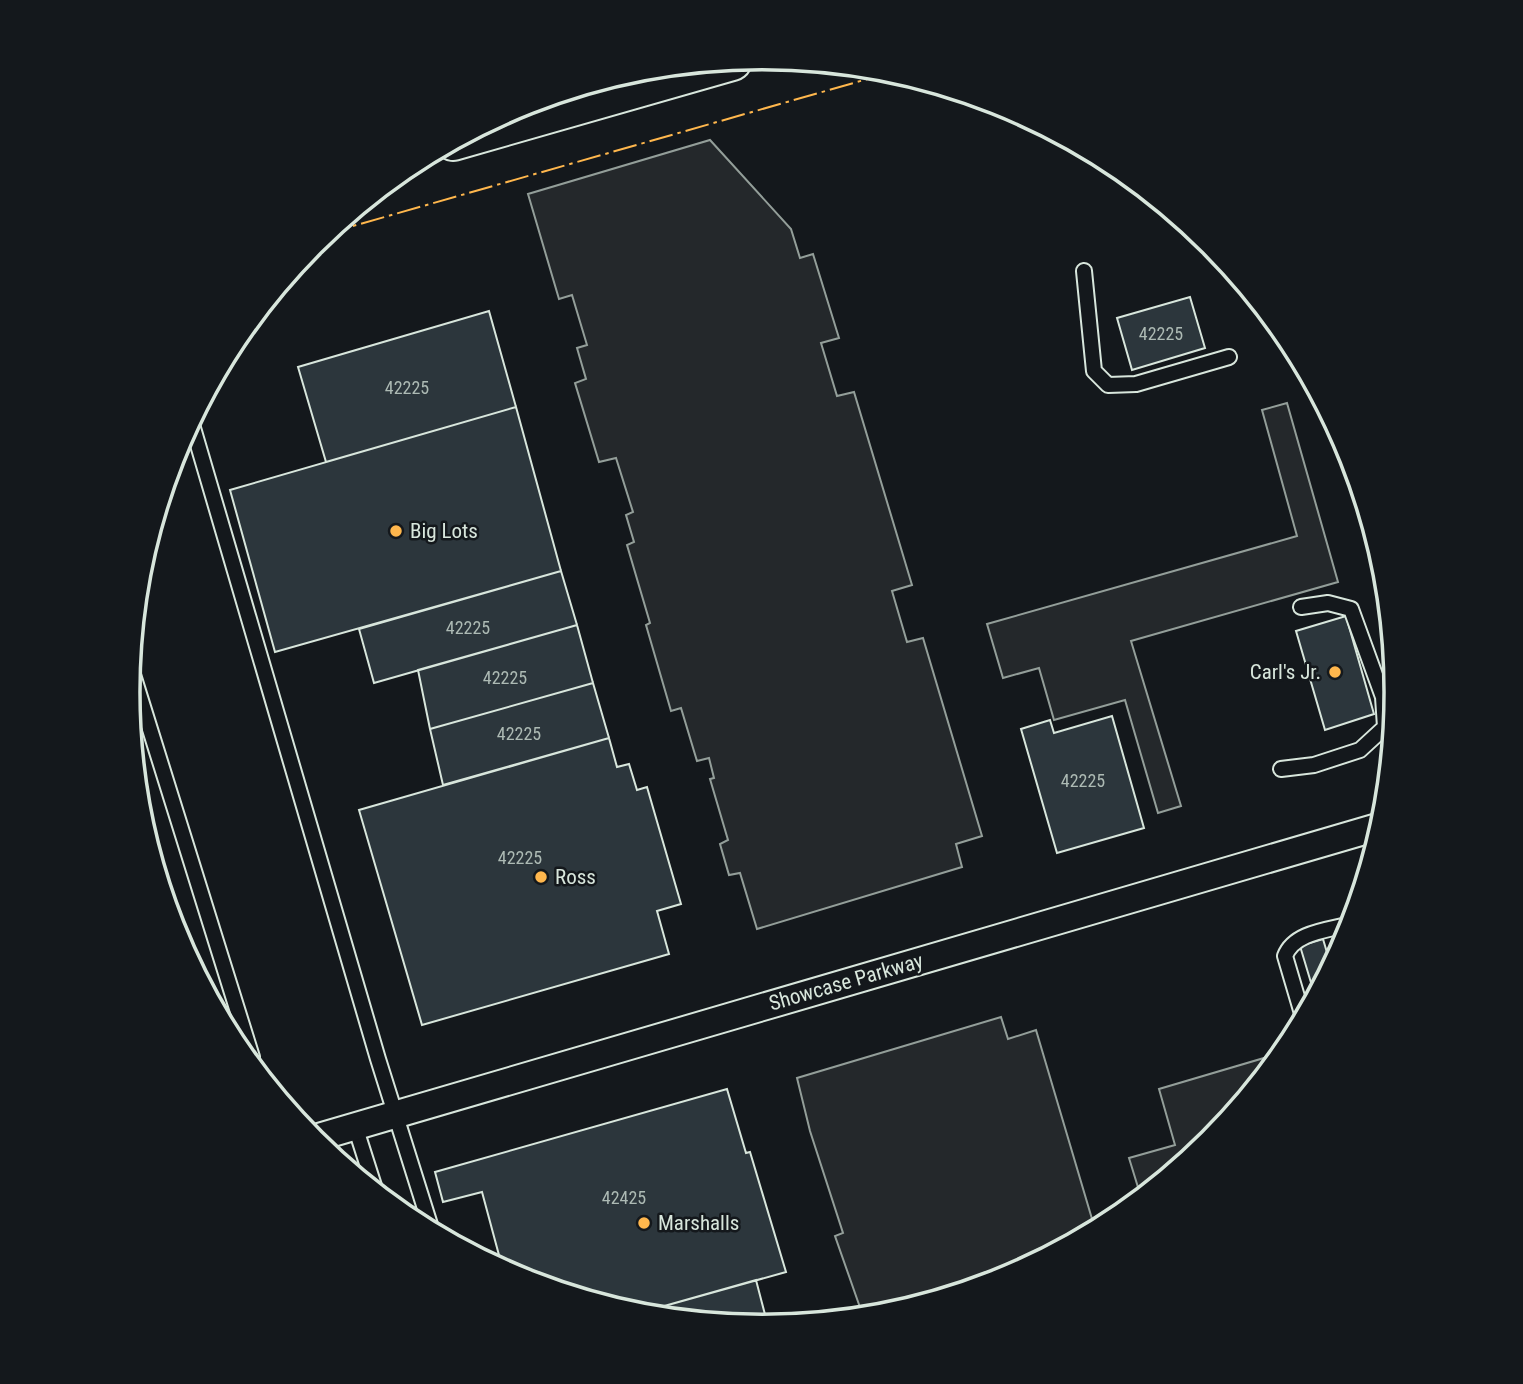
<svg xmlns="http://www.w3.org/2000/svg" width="1523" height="1384" font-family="'Roboto Condensed',sans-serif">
  <rect width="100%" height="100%" fill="#14181c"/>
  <path fill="#24282b" stroke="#939e99" stroke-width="2" d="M710,140l81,89 9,29 13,-4 26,84 -18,5 16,53 17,-4 58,193 -20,6 15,51 16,-4 59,198 -26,8 6,23 -205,62 -17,-56 -11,2 -9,-31 8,-4 -18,-61 4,-1 -5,-20 -12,3 -16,-53 -10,3 -25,-86 4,-2 -23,-78 7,-3 -8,-27 7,-3 -17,-54 -17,4 -24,-79 11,-4 -9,-31 10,-3 -15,-50 -13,4 -31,-105z
    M1287,403l51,179 -207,59 50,165 -23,7 -33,-113 -71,20 -15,-52 -36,10 -16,-54 310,-88 -35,-126z
    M1001,1017l7,22 28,-9 59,199 -91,49 -119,36 -22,2 -28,-80 8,-3 -33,-102 -13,-53z
    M1281,1053l-71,88 -69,56 -12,-39 46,-13 -16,-56z"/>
  <path fill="#2c363c" stroke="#d8e6dc" stroke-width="2" d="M1190,297l15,51 -73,22 -15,-52z
    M489,311l27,96 -190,55 -28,-95z
    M516,407l45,164 -286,81 -45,-162z
    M561,571l16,54 -203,58 -15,-54z
    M1346,616l28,98 -49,16 -29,-99z
    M577,625l16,58 -163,46 -12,-59z
    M593,683l16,55 -166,47 -13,-56z
    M1112,716l32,112 -87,25 -36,-124 29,-9 4,13z
    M609,738l8,29 12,-3 8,26 10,-3 34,117 -24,7 12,43 -247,71 -63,-215z
    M1323,939l8,27 -16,30 -15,-50z
    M727,1089l19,64 4,-1 36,120 -150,42 -118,-36 -15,-8 -21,-78 -39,10 -8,-30z
    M756,1280l12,46 -132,-12z"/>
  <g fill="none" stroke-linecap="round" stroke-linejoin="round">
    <g stroke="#d8e6dc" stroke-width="18">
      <path id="service" d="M1084,271l10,100 14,14 28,-1 93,-27
        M191,421l187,638 54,172
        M130,665l122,392 -6,1
        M1281,769l33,-4 46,-15 25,-23 -2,-30 -32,-88 -23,-6 -27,4
        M1303,1017l-18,-61c9,-24 44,-26 66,-32
        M355,1126l21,66"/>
    </g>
    <g stroke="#d8e6dc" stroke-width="30">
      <path id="minor" d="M312,1139l1069,-313"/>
    </g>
    <g stroke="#d8e6dc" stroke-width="42">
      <path id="secondary" d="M453,141l279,-80"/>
    </g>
    <use href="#service" stroke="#14181c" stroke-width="14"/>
    <use href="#minor" stroke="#14181c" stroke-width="26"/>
    <use href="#secondary" stroke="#14181c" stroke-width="38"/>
    <path stroke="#ffb74d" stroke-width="2" stroke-dasharray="24 5 3.5 5" stroke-linecap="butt" d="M325,234l567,-162"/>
  </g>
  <g fill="#ffb74d" stroke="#14181c" stroke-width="2.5">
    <circle cx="396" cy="531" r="7"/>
    <circle cx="1335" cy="672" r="7"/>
    <circle cx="541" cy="877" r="7"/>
    <circle cx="644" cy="1223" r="7"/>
  </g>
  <g text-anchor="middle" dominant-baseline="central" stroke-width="5" stroke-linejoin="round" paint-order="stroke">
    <g font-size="18" fill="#adbab4">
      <text x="1161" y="333">42225</text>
      <text x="407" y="387">42225</text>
      <text x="468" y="627">42225</text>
      <text x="505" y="677">42225</text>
      <text x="519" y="733">42225</text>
      <text x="1083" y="780">42225</text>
      <text x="520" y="857">42225</text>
      <text x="624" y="1197">42425</text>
    </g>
    <g font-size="21" fill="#d8e6dc" stroke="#14181c" text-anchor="start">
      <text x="410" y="531">Big Lots</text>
      <text x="1321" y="672" text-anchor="end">Carl's Jr.</text>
      <text x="555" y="877">Ross</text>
      <text x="658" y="1223">Marshalls</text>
    </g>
    <g font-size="21" fill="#d8e6dc" stroke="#14181c">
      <text transform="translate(846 982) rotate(-16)">Showcase Parkway</text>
    </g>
  </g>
  <path d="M0 0H1523V1384H0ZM140 692a622 622 0 1 1 1244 0a622 622 0 1 1-1244 0Z" fill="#14181c" fill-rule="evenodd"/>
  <path fill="none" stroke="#d8e6dc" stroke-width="3.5" d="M140 692a622 622 0 1 1 1244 0a622 622 0 1 1-1244 0Z"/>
</svg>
